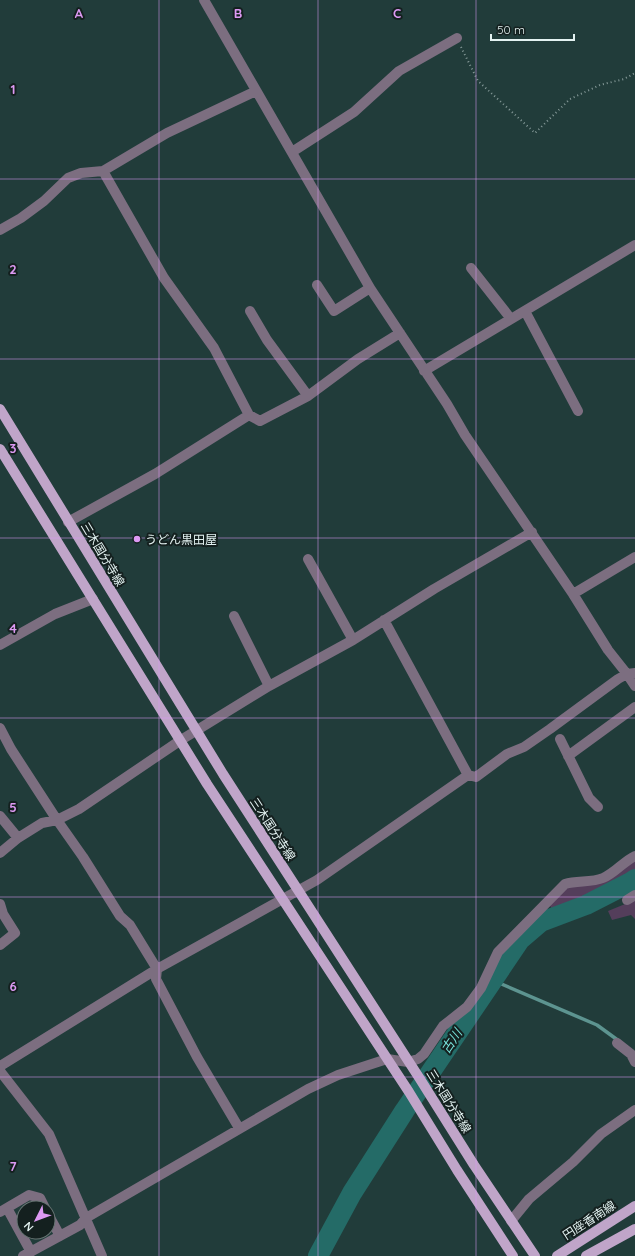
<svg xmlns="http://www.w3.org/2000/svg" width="635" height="1256" font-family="Quicksand,'Noto Sans JP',sans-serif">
  <rect width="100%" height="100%" fill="#213c3a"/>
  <path fill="#543e5b" d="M635,859v15l-16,11 -67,25 -3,-7 17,-16 28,-3z
    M635,900v19l-4,-4 -19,5 -4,-9z"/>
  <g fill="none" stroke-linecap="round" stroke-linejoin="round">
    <path stroke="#5d9490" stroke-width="3.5" d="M492,980l105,45 22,16"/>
    <path stroke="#246b67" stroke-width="20" d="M318,1256l34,-63 53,-83 115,-170 21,-18 45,-17 43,-22 6,-4"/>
    <path stroke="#869a99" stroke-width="2" stroke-dasharray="1 3" stroke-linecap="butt" d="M461,47l17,34 57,52 35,-34 30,-14 24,-6 11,-6"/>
    <path stroke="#7c6e80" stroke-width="10" d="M204,0l166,288 77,116 18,31 108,159 35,56 19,24 8,12
      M292,152l62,-40 45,-41 58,-33
      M103,171l64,-38 89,-42
      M0,230l21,-12 23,-17 24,-23 13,-5 22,-2 61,107 50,70 35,67 11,6 48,-25 50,-37 42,-26
      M471,268l40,51
      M317,285l17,26 36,-23
      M250,311l17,29 41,56
      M525,311l53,100
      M424,371l211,-126
      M68,522l87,-48 94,-59
      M308,559l45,81
      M573,594l62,-37
      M234,616l35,70
      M0,645l55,-31 38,-15
      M0,728l11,21 46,71 26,37 37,59 10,9 27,44 -1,10 41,78 42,71
      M560,739l29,59 9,9
      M568,756l67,-49
      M468,775l8,2 31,-23 17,-7 26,-18 68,-50 9,-5 8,-1
      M0,816l18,22
      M0,853l18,-15 24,-15 15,-3 22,-11 102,-69 88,-54 84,-46 81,-51 98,-57
      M627,900l8,-5
      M0,904l3,10 12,19 -15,12
      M617,1043l14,11 4,8
      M0,1068l2,-3 155,-96 160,-89 151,-105 -84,-155
      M0,1071l49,63 53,122
      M7,1208l24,44
      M0,1212l29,-17 11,3 5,10
      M48,1214l12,22
      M511,1221l18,-22 44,-37 28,-28 34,-24
      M23,1256l57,-31 6,-7 222,-129 30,-14 49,-16 21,3 10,-3 6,-5 19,-28 24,-19 14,-19 17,-36 67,-68c12,-4 26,-1 38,-6 12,-5 21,-17 32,-22"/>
    <path stroke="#c0a5c9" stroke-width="10" d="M0,409l223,365 197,305 54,86 61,91
      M0,449l207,335 202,308 48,78 56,86
      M557,1256l78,-50
      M586,1256l49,-27"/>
  </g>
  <path fill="none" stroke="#dd99f3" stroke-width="1" stroke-opacity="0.55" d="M159,0v1256M318,0v1256M476,0v1256M0,179h635M0,359h635M0,538h635M0,718h635M0,897h635M0,1077h635"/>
  <circle fill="#dd99f3" stroke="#14201f" stroke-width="1.5" cx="137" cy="539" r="4"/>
  <g text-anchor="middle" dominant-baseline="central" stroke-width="4" stroke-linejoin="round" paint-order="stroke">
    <g font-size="12" fill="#e3f2f1" stroke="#14201f" text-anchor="start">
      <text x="145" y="539">うどん黒田屋</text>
    </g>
    <g font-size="12" fill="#e3f2f1" stroke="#14201f">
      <text transform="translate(103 554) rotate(59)">三木国分寺線</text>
      <text transform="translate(273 829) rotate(57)">三木国分寺線</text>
      <text transform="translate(449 1101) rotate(58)">三木国分寺線</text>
      <text transform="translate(589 1220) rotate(-33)">円座香南線</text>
    </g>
    <g font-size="13" font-style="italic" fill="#78e2db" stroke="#14201f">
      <text transform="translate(451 1041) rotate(-56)">古川</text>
    </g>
  </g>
  <g font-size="13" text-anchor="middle" font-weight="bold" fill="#dd99f3" stroke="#14201f" stroke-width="4" stroke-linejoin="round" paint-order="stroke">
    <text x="79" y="18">A</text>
    <text x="238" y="18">B</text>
    <text x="397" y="18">C</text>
    <text x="13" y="94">1</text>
    <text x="13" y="274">2</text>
    <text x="13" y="453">3</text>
    <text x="13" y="633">4</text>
    <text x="13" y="812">5</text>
    <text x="13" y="991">6</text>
    <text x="13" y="1171">7</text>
  </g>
  <g transform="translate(36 1220) rotate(228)"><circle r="19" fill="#14201f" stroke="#677473"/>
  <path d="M0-3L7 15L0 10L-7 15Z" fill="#dd99f3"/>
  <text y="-6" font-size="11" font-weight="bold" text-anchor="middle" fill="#e3f2f1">N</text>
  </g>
  <path d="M491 34v6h83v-6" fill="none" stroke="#e3f2f1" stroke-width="2"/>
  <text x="497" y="34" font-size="12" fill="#e3f2f1" stroke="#14201f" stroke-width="3" paint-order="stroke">50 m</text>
</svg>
